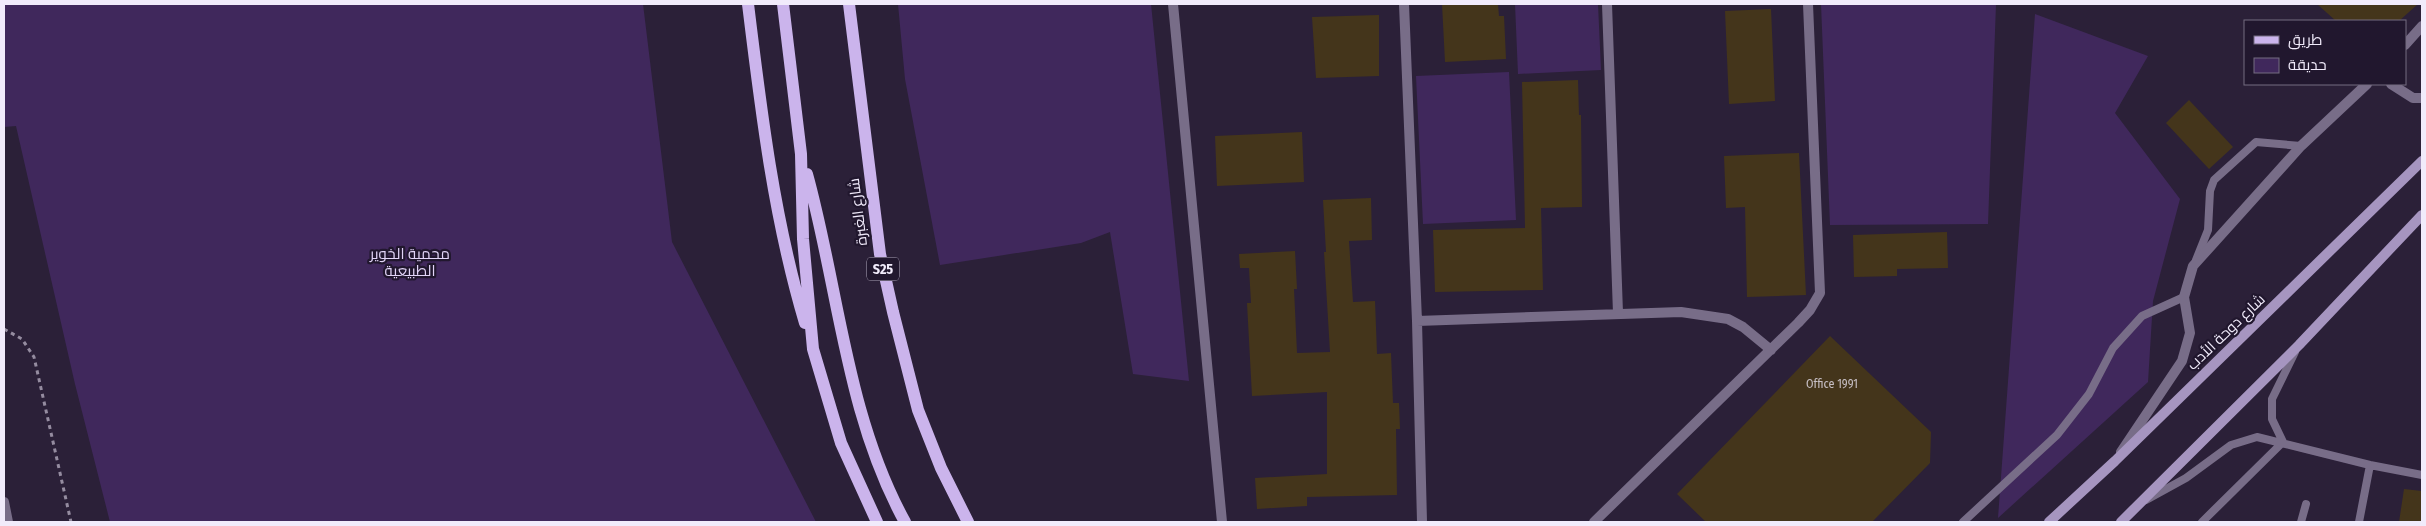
<svg xmlns="http://www.w3.org/2000/svg" width="2426" height="526" font-family="'Fira Sans Condensed',Cairo,sans-serif">
  <rect width="100%" height="100%" fill="#2b2038"/>
  <path fill="#40285c" d="M4,4h639l29,238 144,280h-706l-35,-138 -59,-258 -12,1z
    M898,4h253l38,377 -56,-7 -23,-142 -29,11 -141,22 -35,-186z
    M1515,4h83l3,66 -83,4z
    M1821,4h175l-8,220 -158,1z
    M2035,14l113,42 -33,57 65,86 -27,102 -5,81 -150,136z
    M1509,72l7,148 -93,4 -7,-148z"/>
  <path fill="#44351b" d="M1442,4h56l1,12h5l2,43 -61,3z
    M2317,4h101l-19,17h-63z
    M1771,9l4,92 -46,3 -4,-93z
    M1379,15v61l-63,2 -4,-61z
    M1578,80l1,35h2l1,92 -41,1 2,82 -108,2 -2,-62 92,-2 -3,-146z
    M2189,100l44,47 -24,22 -43,-46z
    M1302,132l2,50 -87,4 -2,-50z
    M1799,153l7,142 -59,2 -2,-90 -19,1 -2,-52z
    M1371,198l1,42 -23,1 4,61 22,-1 2,53 14,-1 2,50h6l1,26h-4l1,66 -90,2v9l-50,3 -2,-31 72,-4v-82l-75,4 -5,-93h4l-2,-35h-9l-1,-14 56,-3 2,38h-3l3,64 33,-1 -6,-100h2l-3,-52z
    M1947,232l1,36 -51,1v7l-43,1 -1,-42z
    M1830,336l101,96 -1,31 -58,59h-166l-29,-28z
    M2404,489l18,2v31h-23z"/>
  <g fill="none" stroke-linecap="round" stroke-linejoin="round">
    <path stroke="#958ca0" stroke-width="3" stroke-dasharray="4 4" stroke-linecap="butt" d="M4,329l18,10 12,18 37,165"/>
    <path stroke="#786d88" stroke-width="8" d="M2196,260l12,-30 2,-39 4,-11 42,-38 45,4
      M2283,442l-11,-23v-20l23,-47
      M2146,500l40,-22 45,-33 26,-8 113,28 52,10
      M1963,522l94,-87 32,-41 24,-46 29,-32 42,-19
      M2202,522l81,-80
      M2301,522l5,-18
      M2359,522l11,-57"/>
    <path stroke="#786d88" stroke-width="10" d="M1173,4l49,518
      M1404,4l13,317 5,201
      M1607,4l11,309
      M2405,45l17,-19
      M2391,84l22,14h9
      M1417,321l264,-9 47,7 15,8 28,23
      M2121,452l61,-91 8,-28 -6,-36 9,-31 108,-120 66,-62
      M4,502l4,20
      M1594,522l204,-199 12,-13 10,-17 -12,-289"/>
    <path stroke="#a695c0" stroke-width="10" d="M2049,522l66,-61 307,-300
      M2121,522l178,-177 123,-130"/>
    <path stroke="#cbb4ec" stroke-width="12" d="M748,4c13,107 26,215 57,319
      M783,4l18,150 2,85 10,110 28,94 36,79
      M849,4l31,250 13,58 25,98 23,58 27,54
      M807,174c32,116 39,241 98,348"/>
  </g>
  <g text-anchor="middle" dominant-baseline="central" stroke-width="4.5" stroke-linejoin="round" paint-order="stroke">
    <g font-size="12" fill="#c6bec3">
      <text x="1832" y="384">Office 1991</text>
    </g>
    <rect fill="#21172e" stroke="#b3abbe" stroke-width="1" x="867" y="257.5" width="32" height="23" rx="4"/>
    <g font-size="14" font-weight="bold" fill="#f1ebfb">
      <text x="883" y="269">S25</text>
    </g>
    <g font-size="15" fill="#f1ebfb" stroke="#21172e">
      <text transform="translate(858 212) rotate(-97)">شارع الغبرة</text>
      <text transform="translate(2226 332) rotate(-44)">شارع دوحة الأدب</text>
    </g>
    <g font-size="15" fill="#e2d5f8" stroke="#21172e">
      <text x="410" y="254">محمية الخوير<tspan x="410" dy="17">الطبيعية</tspan></text>
    </g>
  </g>
  <rect width="2426" height="526" fill="none" stroke="#f1ebfb" stroke-width="10"/>
  <rect x="2244" y="20" width="162" height="65" fill="#21172e" stroke="#746c80"/>
  <rect x="2254" y="36" width="25" height="8" fill="#cbb4ec" stroke="#746c80"/>
  <text x="2288" y="45" font-size="15" fill="#f1ebfb">طريق</text>
  <rect x="2254" y="58" width="25" height="15" fill="#40285c" stroke="#746c80"/>
  <text x="2288" y="70" font-size="15" fill="#f1ebfb">حديقة</text>
</svg>
